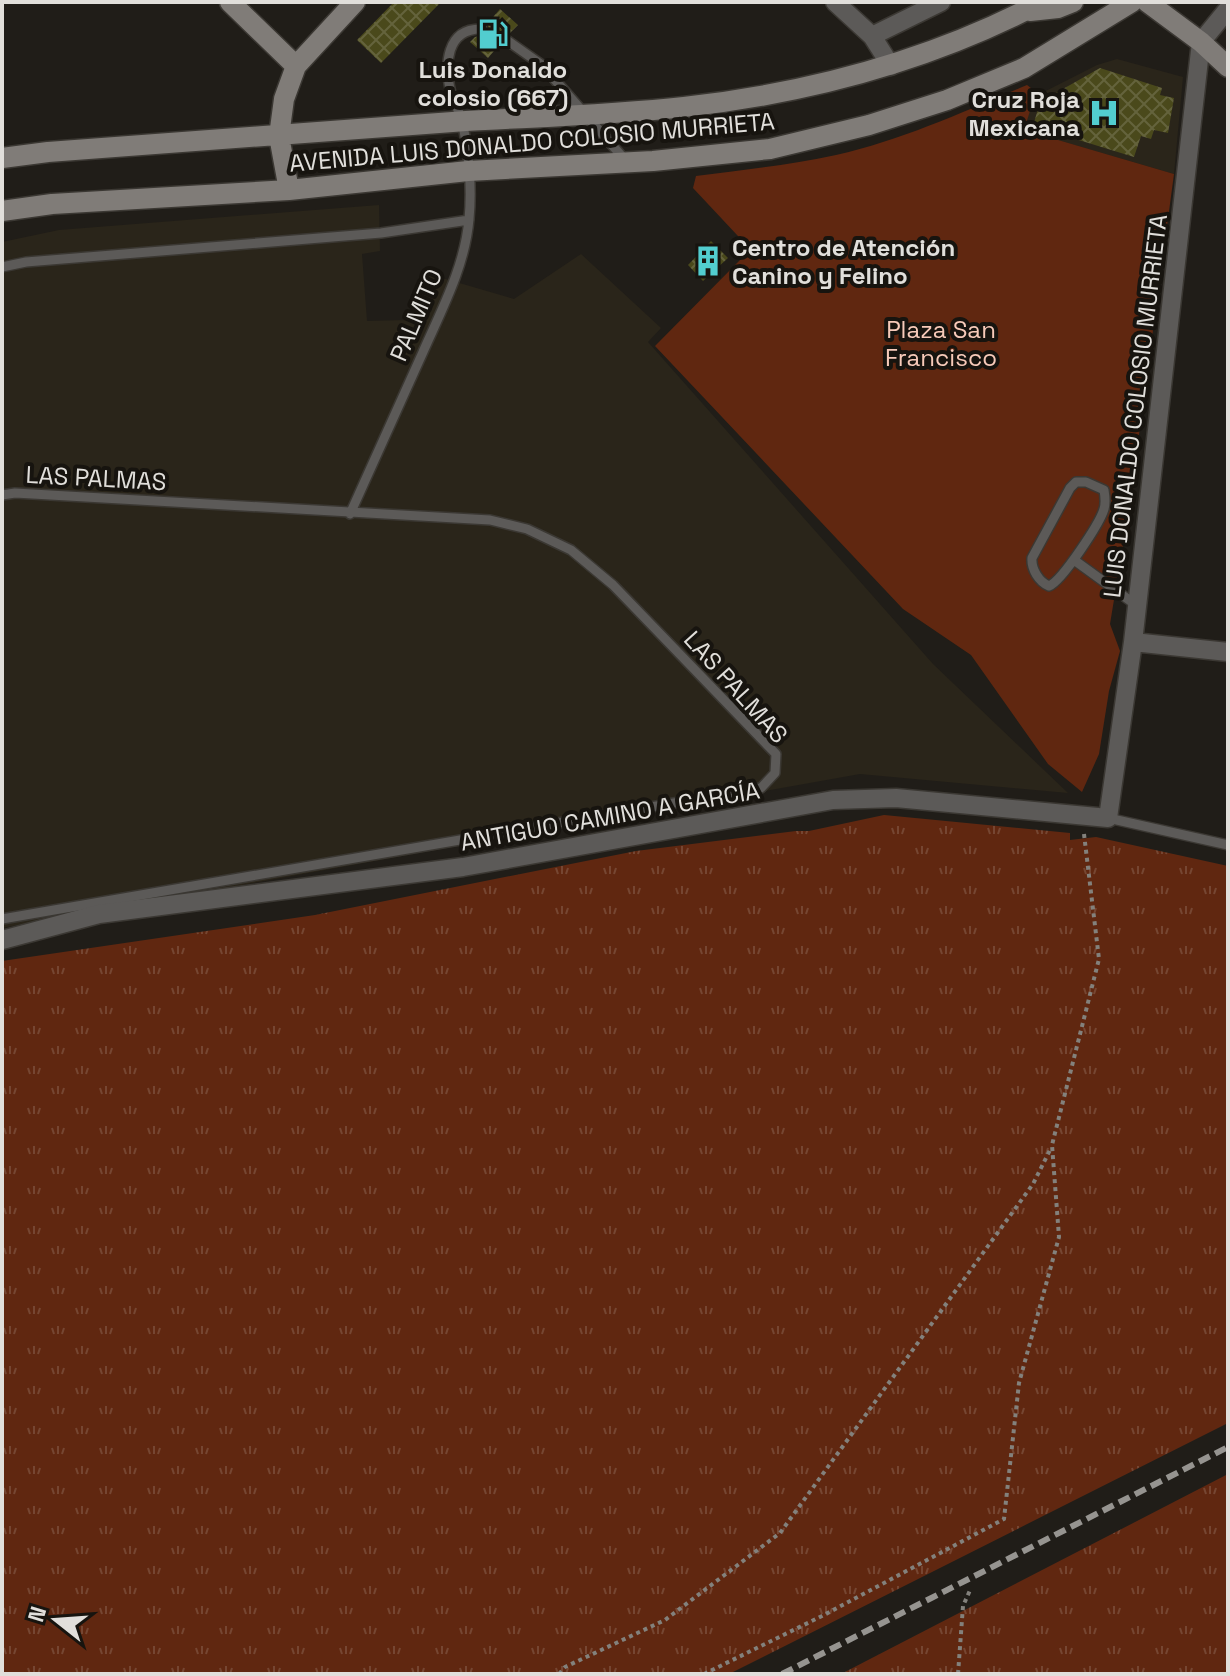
<svg xmlns="http://www.w3.org/2000/svg" width="1230" height="1676" font-family="'Space Grotesk',sans-serif">
  <defs>
    <pattern id="grass-tufts" width="24" height="20" patternUnits="userSpaceOnUse" patternTransform="scale(2)"><rect width="24" height="20" fill="#602710"/><path d="M3 7l-1-3M5 7V3M7 7l1-3M15 17l-1-3M17 17v-4M19 17l1-3" fill="none" stroke="#764632"/></pattern>
    <pattern id="building-cross-hatch" width="8" height="8" patternUnits="userSpaceOnUse" patternTransform="scale(2)"><rect width="8" height="8" fill="#4a491b"/><path d="M0 0l8 8M0 8l8-8" fill="none" stroke="#64633c"/></pattern>
  </defs>
  <rect width="100%" height="100%" fill="#201d18"/>
  <path fill="#2a251a" d="M1117,59l66,18 -9,97 -151,-44 11,-33 63,-32z
    M379,205l1,46 -18,3 5,67 40,-1 18,-47 89,26 67,-45 80,74 -13,14 285,322 135,129 -208,-19 -858,154v-686l57,-12z"/>
  <path fill="url(#grass-tufts)" d="M884,815l186,18v7l26,-3 132,29v557l-499,251h-727v-713l313,-46 321,-64 160,-20h13z
    M1228,1474v200h-387z"/>
  <path fill="#602710" d="M1027,85l9,7 -12,38 150,44 -45,335 -19,115 10,27 -11,40 -10,63 -17,38 -34,-28 -77,-109 -68,-46 -248,-263 85,-86 12,-9 -59,-63 3,-12c47,-6 94,-11 140,-21 67,-15 129,-44 191,-70z"/>
  <path fill="url(#building-cross-hatch)" d="M394,2h47l-60,61 -24,-23z
    M500,9l18,16 -8,8 -5,-1 -6,2 -1,5 2,5 -12,14 -18,-16 5,-5 12,-3 2,-5 -2,-5z
    M1100,68l62,20 -2,7 14,3 -6,35 -14,-3 -3,9 -10,-3 -7,21 -101,-31 7,-24z
    M711,241l17,17 -25,23 -15,-16z"/>
  <g fill="none" stroke-linecap="round" stroke-linejoin="round">
    <g stroke="#3b3833" stroke-width="12">
      <path id="lane" d="M505,39l37,26 84,96
        M2,267l24,-5 355,-29 88,-13
        M1076,482h10l18,8c1,6 2,13 0,19 -4,14 -42,72 -55,77 -10,-4 -18,-17 -17,-28l38,-70z
        M2,495l13,-2 475,27 37,9 44,21 42,35 163,169 -1,19 -14,15 -759,131
        M350,514c24,-54 49,-108 73,-162 19,-43 42,-86 46,-133 3,-30 0,-68 -7,-97 -2,-10 -8,-19 -11,-29 -7,-28 -5,-65 31,-64
        M1074,560l62,45
        M1108,818l120,27"/>
    </g>
    <g stroke="#3b3833" stroke-width="21">
      <path id="street" d="M835,2l37,34 19,30
        M872,36l69,-34
        M1133,642l95,10
        M2,940l97,-26 364,-47 370,-67 63,-2 212,20 25,-176 68,-600 27,-33"/>
    </g>
    <g stroke="#3b3833" stroke-width="23">
      <path id="secondary" d="M230,2l66,64
        M1147,2l54,40 27,25
        M1030,11l28,-3 15,-6
        M2,158l46,-6c139,-10 279,-21 418,-31 72,-4 145,-6 218,-14 125,-14 246,-46 358,-105
        M289,190l-10,-54 5,-37 12,-33 59,-64
        M2,211l50,-7 237,-14 179,-19 185,-10 117,-12 99,-24 78,-25 77,-32 108,-66"/>
    </g>
    <path stroke="#83817c" stroke-width="4" stroke-dasharray="4 4" stroke-linecap="butt" d="M559,1674l6,-7 100,-47 115,-87 253,-349 18,-36
      M704,1674l118,-58 182,-97 15,-136 40,-146 -7,-92 47,-186 -15,-125
      M958,1674l5,-68 8,-18"/>
    <use href="#lane" stroke="#5c5a58" stroke-width="9"/>
    <use href="#street" stroke="#5c5a58" stroke-width="18"/>
    <use href="#secondary" stroke="#807c78" stroke-width="20"/>
    <path stroke="#969490" stroke-width="6" stroke-dasharray="12 6" stroke-linecap="butt" d="M782,1674l446,-227"/>
  </g>
  <defs>
    <g id="fuel-bare" transform="scale(2.4)"><path d="M-5.5-6h7V0h2V4h1.3V-2.5L3-4.5l.8-.8L6-3V5H2.5V1h-1V6h-7ZM-4.2-4.7v3.2H.2V-4.7Z" fill="#52cdcf" stroke="#17140f" stroke-width="2.5" paint-order="stroke"/></g>
    <g id="hospital-bare" transform="scale(2.4)"><path d="M-5-5h3v3.5h4V-5h3V5h-3V1.5h-4V5h-3Z" fill="#52cdcf" stroke="#17140f" stroke-width="2.5" paint-order="stroke"/></g>
    <g id="building-bare" transform="scale(2.4)"><path d="M-4-6H4V6H1V3H-1V6H-4ZM-2.5-4.3h1.7v1.8h-1.7ZM.8-4.3h1.7v1.8H.8ZM-2.5-1h1.7V.8h-1.7ZM.8-1h1.7V.8H.8Z" fill="#52cdcf" stroke="#17140f" stroke-width="2.5" paint-order="stroke"/></g>
  </defs>
  <g fill-rule="evenodd">
    <use href="#fuel-bare" x="493" y="34"/>
    <use href="#hospital-bare" x="1104" y="113"/>
    <use href="#building-bare" x="708" y="261"/>
  </g>
  <g text-anchor="middle" dominant-baseline="central" stroke-width="8" stroke-linejoin="round" paint-order="stroke">
    <g font-size="24" font-weight="bold" fill="#e1dfdb" stroke="#17140f">
      <text x="493" y="69">Luis Donaldo<tspan x="493" dy="28">colosio (667)</tspan></text>
      <text x="1080" y="99" text-anchor="end">Cruz Roja<tspan x="1080" dy="28">Mexicana</tspan></text>
      <text x="732" y="247" text-anchor="start">Centro de Atención<tspan x="732" dy="28">Canino y Felino</tspan></text>
    </g>
    <g font-size="24" fill="#e1dfdb" stroke="#17140f">
      <text transform="translate(532 142) rotate(-5)">AVENIDA LUIS DONALDO COLOSIO MURRIETA</text>
      <text transform="translate(416 315) rotate(-67)">PALMITO</text>
      <text transform="translate(1135 406) rotate(-83)">LUIS DONALDO COLOSIO MURRIETA</text>
      <text transform="translate(96 478) rotate(3)">LAS PALMAS</text>
      <text transform="translate(736 687) rotate(48)">LAS PALMAS</text>
      <text transform="translate(610 816) rotate(-10)">ANTIGUO CAMINO A GARCÍA</text>
    </g>
    <g font-size="24" fill="#f7cab9" stroke="#17140f">
      <text x="941" y="329">Plaza San<tspan x="941" dy="28">Francisco</tspan></text>
    </g>
  </g>
  <rect width="1230" height="1676" fill="none" stroke="#e1dfdb" stroke-width="8"/>
  <g transform="translate(56 1620) rotate(287)" stroke="#17140f" stroke-width="6" paint-order="stroke">
  <path d="M0-6L14 30L0 20L-14 30Z" fill="#e1dfdb"/>
  <text y="-12" font-size="22" font-weight="bold" text-anchor="middle" fill="#e1dfdb">N</text>
  </g>
</svg>
